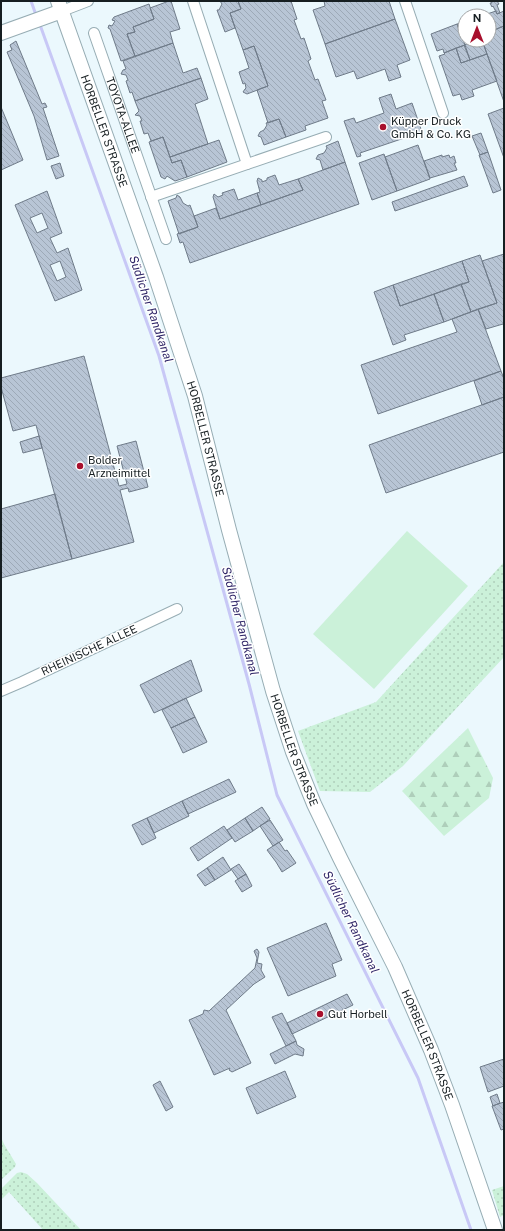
<svg xmlns="http://www.w3.org/2000/svg" width="505" height="1231" font-family="'Public Sans',sans-serif">
  <defs>
    <pattern id="grass-dots" width="8" height="8" patternUnits="userSpaceOnUse"><rect width="8" height="8" fill="#cbf1d9"/><path d="M2 2h.1M6 6h.1" fill="none" stroke="#aeceba" stroke-width="1.8" stroke-linecap="round"/></pattern>
    <pattern id="forest-firs" width="22" height="20" patternUnits="userSpaceOnUse"><rect width="22" height="20" fill="#cbf1d9"/><path d="M5 1l3.5 6h-7zM16 11l3.5 6h-7z" fill="#aeceba"/></pattern>
    <pattern id="building-back-hatch" width="6" height="6" patternUnits="userSpaceOnUse"><rect width="6" height="6" fill="#b8c5d5"/><path d="M-1 5l2 2M0 0l6 6M5-1l2 2" fill="none" stroke="#9da9b7"/></pattern>
  </defs>
  <rect width="100%" height="100%" fill="#ebf8fd"/>
  <path fill="url(#grass-dots)" d="M504,562v95l-101,109 -33,26 -50,-1 -22,-60 78,-29z
    M1,1137l3,7 12,20 -1,3 -14,13z
    M21,1172l6,2 10,9 44,47h-38l-34,-38 -8,8v-11l16,-16z
    M504,1186v29l-4,2 -8,-27z"/>
  <path fill="url(#forest-firs)" d="M468,728l25,50 -4,20 -45,38 -42,-45z"/>
  <path fill="#cbf1d9" d="M407,531l61,55 -94,103 -61,-55z"/>
  <g fill="none" stroke-linecap="round" stroke-linejoin="round">
    <path stroke="#c8c8f6" stroke-width="3" d="M31,1l5,14
      M39,22l120,334 90,328 28,111 141,283 53,152"/>
  </g>
  <path fill="url(#building-back-hatch)" stroke="#6f7b89" fill-rule="evenodd" d="M169,1h2l9,28 -10,3 3,11 -38,13 -8,-22 8,-2 -2,-5 21,-8 -4,-11z
    M220,1h18l3,8 -11,4 5,15 -10,4 -8,-22h2l3,-6z
    M238,1h53l6,18 -3,1 7,19 3,-1 7,21 -3,2 7,19 3,-1 8,21 -4,1 6,17 -23,8 1,4 -20,7 -7,-18 -11,4 -11,-33 11,-4 -14,-40 -11,4 -13,-37 11,-4z
    M324,1h65l6,18 -70,25 -12,-34 12,-4z
    M491,1h6l2,3 -2,1 3,8 -3,1 -4,-8 -1,1 -2,-4h2z
    M149,4l5,15 -21,8 2,5 -8,2 8,22 -14,5 -11,-32 -2,-1 1,-3 3,1 3,-5 -3,-1 2,-3z
    M496,11l1,3 7,-3v15l-15,6v-16h-8z
    M395,19l15,41 -13,5 4,12 -12,4 -4,-12 -28,10 -3,-8 -18,6 -11,-33z
    M465,22v18l-2,1 -6,-17z
    M457,24l8,21 -21,8 -1,-4 -6,2 -6,-17z
    M504,26v76l-22,-62h7v-8z
    M478,40h4l5,14 -17,6 -6,-15z
    M16,41l26,63 3,-1 2,4 -4,1 16,48 -12,4 -13,-44 -27,-64 5,-2 -2,-5z
    M173,43l10,30 14,-5 4,10 -66,23 -3,-9 -2,1 -4,-12 2,-1 -2,-5 -5,-1 2,-4 3,-1 -3,-8z
    M465,45l5,15 -9,3 -5,-15z
    M254,46l14,40 -21,8 -4,-2 2,-3 1,-1 -1,-5 -2,1 -4,-12 10,-4 -6,-18z
    M456,48l5,15 26,-9 10,27 -25,9 2,6 -12,4 -2,-6 -7,2 -14,-40 6,-2 -1,-1z
    M201,78l7,21 -13,5 13,40 -38,13 -7,-20 -12,4 -3,-8 -4,1 -4,-13h2l-2,-5 -5,-1 4,-4 -4,-10z
    M391,94l5,15 16,-6 10,29 -62,21 1,3 -4,1 -13,-36 10,-3 2,5 28,-10 -5,-15z
    M1,107l22,53 -22,10z
    M504,108v50l-16,-44z
    M279,119l7,18 -22,8 -3,-8 -3,-1 2,-4 4,-2 3,-5 -1,-2z
    M481,133l7,19 -8,3 -8,-19z
    M163,137l9,26 9,-3 6,17 -12,4 -8,-5 -2,3 -4,-2 -12,-35z
    M219,140l8,22 -40,15 -6,-17 -9,3 -2,-6z
    M338,141l7,21 -22,8 -3,-10 -4,-1 2,-4 6,-2 3,-5 -1,-2z
    M418,145l12,34 -33,12 -12,-34z
    M488,152l13,38 -8,3 -14,-38z
    M384,154l13,37 -25,9 -13,-37z
    M442,155v2l7,-2 1,3 4,-2 2,7h-2l3,7 -27,8 -6,-17z
    M345,162l14,42 -169,59 -7,-21 -3,1 -3,-9 21,-7 -4,-11 22,-8 4,11 83,-29 -5,-11z
    M60,163l4,13 -8,3 -5,-13z
    M275,175l4,10 19,-6 5,11 -42,15 -4,-12 3,-1 -3,-11 1,-3 4,2v2l5,-2v-2z
    M464,176l4,10 -73,25 -3,-9z
    M234,189l4,11 19,-7 4,12 -41,14 -7,-22 1,-3 4,3 5,-2 -1,-2z
    M47,191l15,42 -12,5 7,15 11,-5 14,42 -27,11 -40,-96zM42,213l6,15 -11,5 -7,-15zM60,261l6,16 -9,4 -7,-16z
    M177,195l3,2 3,6 5,3 2,-1 8,22 -19,7 -11,-33 8,-3z
    M504,254v72l-1,-2 -17,5 -8,-20 19,-6 -15,-42z
    M480,255l17,48 -26,9 -10,-28 8,-2 -7,-21z
    M462,261l7,21 -69,24 -7,-21z
    M461,284l10,28 -27,10 -10,-28z
    M393,285l7,21 34,-12 10,28 -40,13 2,5 -13,5 -19,-53z
    M478,309l23,62 -123,43 -17,-49 96,-33 -5,-13z
    M84,356l35,130 8,-2 -10,-38 19,-5 12,46 -19,5 -1,-4 -8,2 14,52 -62,17 -36,-134 -23,6 -12,-44v-9z
    M501,371l3,8v18l-22,8 -8,-24z
    M504,397v55l-118,41 -17,-48z
    M39,436l3,12 -19,5 -3,-11z
    M55,494l17,65 -71,19v-69z
    M191,660l11,31 -48,22 -14,-28z
    M186,698l9,19 -24,11 -9,-18z
    M195,717l12,25 -24,11 -12,-25z
    M229,779l7,13 -48,22 -6,-13z
    M182,801l7,15 -35,17 -7,-15z
    M262,807l8,12 -17,12 -8,-13z
    M147,818l9,20 -14,7 -10,-20z
    M245,818l8,13 -18,11 -8,-12z
    M270,820l13,20 -10,6 -13,-20z
    M224,826l8,12 -34,23 -8,-13z
    M279,842l6,9 2,-1 9,13 -14,9 -6,-10 -9,-12z
    M223,857l8,13 -16,10 -8,-12z
    M239,864l7,10 -8,5 -7,-10z
    M207,868l8,12 -10,6 -8,-11z
    M246,874l6,12 -10,6 -7,-11z
    M326,923l16,37 -10,4 4,12 -48,20 -21,-48z
    M257,949l2,3 -2,11 5,1 -1,6 4,7 -11,7 -28,26 25,53 -19,9 -3,-2 1,-2 -16,7 -25,-55 14,-6 1,-4 5,1 46,-43 2,-10 -3,-7z
    M347,994l6,11 -61,29 -5,-11z
    M282,1013l14,28 -10,5 -14,-29z
    M296,1041l1,4 7,4 -1,7 -8,-2 -20,10 -5,-10z
    M504,1059v27l-16,6 -8,-25z
    M285,1071l11,26 -39,17 -11,-26z
    M160,1081l13,26 -7,4 -13,-26z
    M497,1094l3,9 -7,3 -3,-9z
    M504,1102v27l-3,1 -9,-24z"/>
  <g fill="none" stroke-linecap="round" stroke-linejoin="round">
    <g stroke="#97adb4" stroke-width="12">
      <g id="street">
        <path d="M193,1l54,163"/>
        <path d="M405,1l38,112"/>
        <path d="M62,11l26,-10"/>
        <path id="s1" d="M94,33l72,206"/>
        <path d="M151,197l175,-60"/>
        <path d="M1,691l21,-9 155,-73"/>
      </g>
    </g>
    <g stroke="#97adb4" stroke-width="16">
      <g id="secondary">
        <path id="s2" d="M58,1l98,276 39,119 34,134 44,161 20,61 21,52 26,54 55,109 36,83 21,55 43,125"/>
        <path d="M1,33l61,-22"/>
      </g>
    </g>
    <use href="#street" stroke="#fff" stroke-width="10"/>
    <use href="#secondary" stroke="#fff" stroke-width="14"/>
  </g>
  <g fill="#a8102d" stroke="#fff" stroke-width="1.5">
    <circle cx="383" cy="127" r="4"/>
    <circle cx="80" cy="466" r="4"/>
    <circle cx="320" cy="1014" r="4"/>
  </g>
  <g text-anchor="middle" dominant-baseline="central" stroke-width="3" stroke-linejoin="round" paint-order="stroke">
    <g font-size="11" fill="#161e21" stroke="#fff">
      <text stroke="none"><textPath href="#s1" startOffset="87">TOYOTA-ALLEE</textPath></text>
      <text stroke="none"><textPath href="#s2" startOffset="138">HORBELLER STRASSE</textPath></text>
      <text stroke="none"><textPath href="#s2" startOffset="462">HORBELLER STRASSE</textPath></text>
      <text transform="translate(89 650) rotate(-25)">RHEINISCHE ALLEE</text>
      <text stroke="none"><textPath href="#s2" startOffset="786">HORBELLER STRASSE</textPath></text>
      <text stroke="none"><textPath href="#s2" startOffset="1110">HORBELLER STRASSE</textPath></text>
    </g>
    <g font-size="11" fill="#161e21" stroke="#fff" text-anchor="start">
      <text x="391" y="121">Küpper Druck<tspan x="391" dy="13">GmbH &amp; Co. KG</tspan></text>
      <text x="88" y="460">Bolder<tspan x="88" dy="13">Arzneimittel</tspan></text>
      <text x="328" y="1014">Gut Horbell</text>
    </g>
    <g font-size="12" font-style="italic" fill="#302768" stroke="#fff">
      <text transform="translate(151 309) rotate(71)">Südlicher Randkanal</text>
      <text transform="translate(240 621) rotate(75)">Südlicher Randkanal</text>
      <text transform="translate(351 922) rotate(64)">Südlicher Randkanal</text>
    </g>
  </g>
  <rect width="505" height="1231" fill="none" stroke="#161e21" stroke-width="4"/>
  <g transform="translate(477 28)"><circle r="19" fill="#ffffff" stroke="#a2a5a6"/>
  <path d="M0-3L7 15L0 10L-7 15Z" fill="#a8102d"/>
  <text y="-6" font-size="11" font-weight="bold" text-anchor="middle" fill="#161e21">N</text>
  </g>
</svg>
